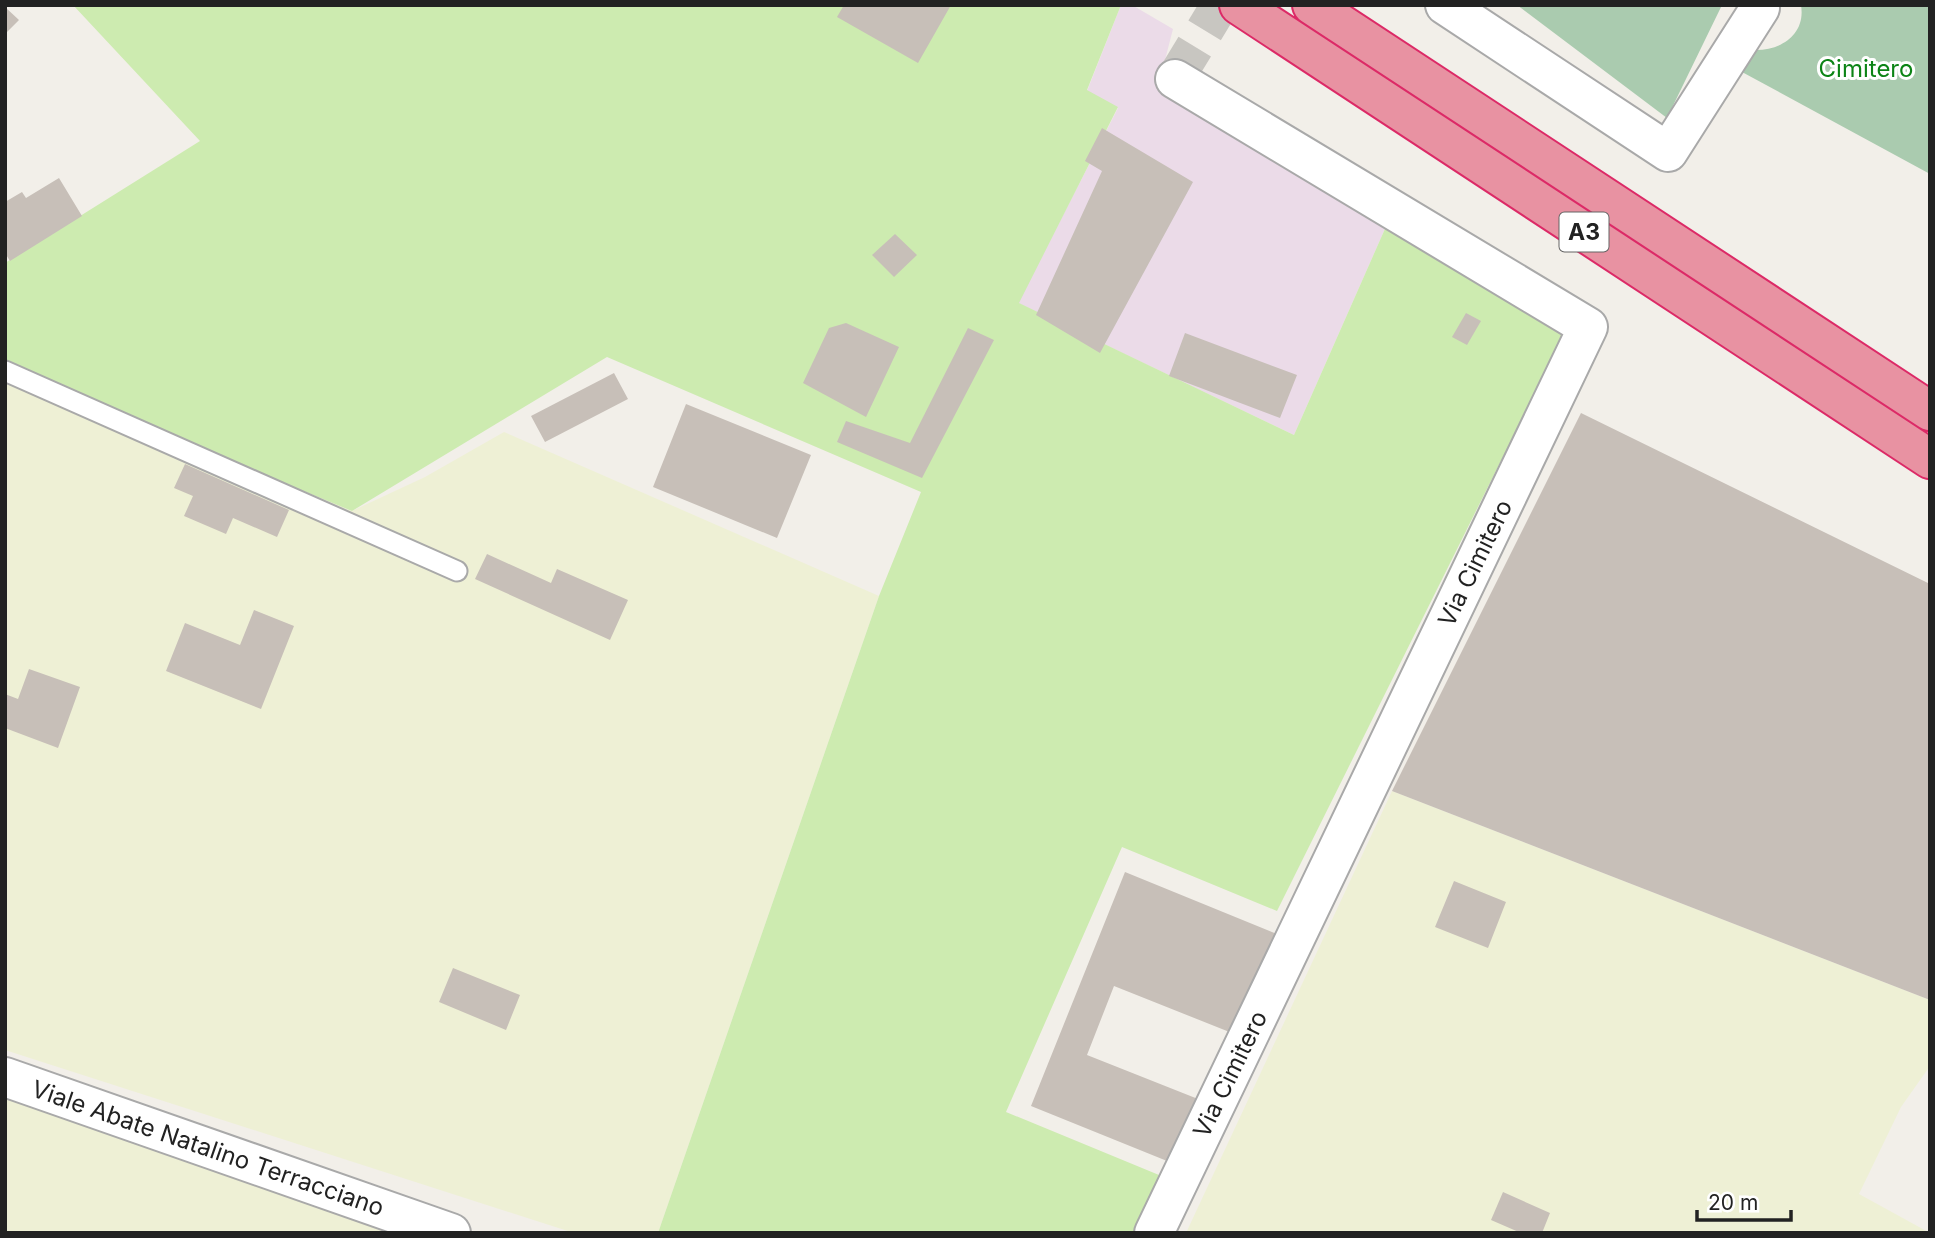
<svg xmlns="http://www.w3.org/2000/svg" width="1935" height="1238" font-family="Inter,sans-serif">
  <rect width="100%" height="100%" fill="#f2efe9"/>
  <path fill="#ebdbe8" d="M1121,5h11l41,24 -15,58 230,135 -94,213 -276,-132 100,-195 -31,-17z"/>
  <path fill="#eef0d5" d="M5,368l347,143 73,-34 79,-45 375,164 -221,637h-84l-569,-183z
    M1392,791l538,209v66l-29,41 -42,87 71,39h-744z
    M5,1078l405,155h-405z"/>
  <path fill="#cdebb0" d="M73,5h1048l-34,85 31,17 -99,196 275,132 94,-213 175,114 -286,575 -155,-64 -116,265 153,63 -25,58h-476l221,-637 42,-104 -314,-135 -255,154 -347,-143v-105l195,-122z"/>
  <path fill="#aacbaf" d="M1517,5h205l-55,113z
    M1801,5h129v169l-188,-102 12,-22c26,1 52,-15 47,-45z"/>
  <path fill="#c7bfb8" d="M844,5h107l-33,58 -81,-46z
    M5,7l14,13 -14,14z
    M1102,128l91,54 -93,171 -64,-38 66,-144 -17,-10z
    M59,178l23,38 -72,45 -5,-8v-51l17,-10 4,6z
    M895,234l22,21 -23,22 -22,-22z
    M1466,313l15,8 -14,24 -15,-8z
    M846,323l53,24 -33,70 -63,-34 26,-55z
    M968,328l26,12 -72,138 -85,-36 9,-21 64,22z
    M1185,333l112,42 -17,43 -111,-42z
    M614,373l14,26 -83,43 -14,-26z
    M686,404l125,51 -34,83 -124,-51z
    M1581,413l349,171v416l-538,-209z
    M185,464l104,46 -12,27 -44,-19 -7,16 -42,-18 9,-20 -19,-8z
    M487,554l64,29 6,-14 71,31 -18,40 -135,-61z
    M254,610l40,16 -33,83 -95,-38 19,-48 55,22z
    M29,669l51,18 -22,61 -53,-20v-34l13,5z
    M1125,872l152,62 -40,101 -123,-49 -27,69 111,44 -26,64 -141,-57z
    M1454,881l52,21 -18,46 -53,-21z
    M453,968l67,27 -14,35 -67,-28z
    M1503,1192l47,21 -8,20h-21l-30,-13z"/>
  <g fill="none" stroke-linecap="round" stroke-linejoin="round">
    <path stroke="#c8c6c1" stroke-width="38" stroke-dasharray="38 19" stroke-linecap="butt" d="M1175,79l45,-74"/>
    <g stroke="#a9a9a9" stroke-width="23">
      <path id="service" d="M5,371l452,200"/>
    </g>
    <g stroke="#a9a9a9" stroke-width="42">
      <path id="minor" d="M1445,5l223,147 92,-144
        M1154,1233l434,-906 -413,-248"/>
    </g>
    <g stroke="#a9a9a9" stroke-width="42">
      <path id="tertiary" d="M5,1077l446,156"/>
    </g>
    <g stroke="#dc2a67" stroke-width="42">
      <path id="motorway" d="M1239,5l691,454
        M1312,5l618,406"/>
    </g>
    <use href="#service" stroke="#fff" stroke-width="19"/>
    <use href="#minor" stroke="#fff" stroke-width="38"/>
    <use href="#tertiary" stroke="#fff" stroke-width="38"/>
    <use href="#motorway" stroke="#e892a2" stroke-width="38"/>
  </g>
  <g text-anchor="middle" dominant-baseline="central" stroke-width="6" stroke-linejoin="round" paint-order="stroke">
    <rect fill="#fff" stroke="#646464" stroke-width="2" x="1559.5" y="212.5" width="49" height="39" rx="5"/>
    <g font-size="23" font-weight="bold" fill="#222">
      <text x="1584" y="232">A3</text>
    </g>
    <g font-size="24" fill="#0c8416" stroke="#fff">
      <text x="1866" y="68">Cimitero</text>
    </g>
    <g font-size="24" fill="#222" stroke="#fff">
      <text transform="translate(1475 563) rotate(-64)">Via Cimitero</text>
      <text transform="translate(1230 1074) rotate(-64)">Via Cimitero</text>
      <text transform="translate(208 1148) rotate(19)">Viale Abate Natalino Terracciano</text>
    </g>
  </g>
  <rect width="1935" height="1238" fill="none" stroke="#222222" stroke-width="14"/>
  <path d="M1697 1210v10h94v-10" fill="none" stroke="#222222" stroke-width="3.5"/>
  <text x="1708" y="1210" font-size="21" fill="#222222" stroke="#ffffff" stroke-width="5" paint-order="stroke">20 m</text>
</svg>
